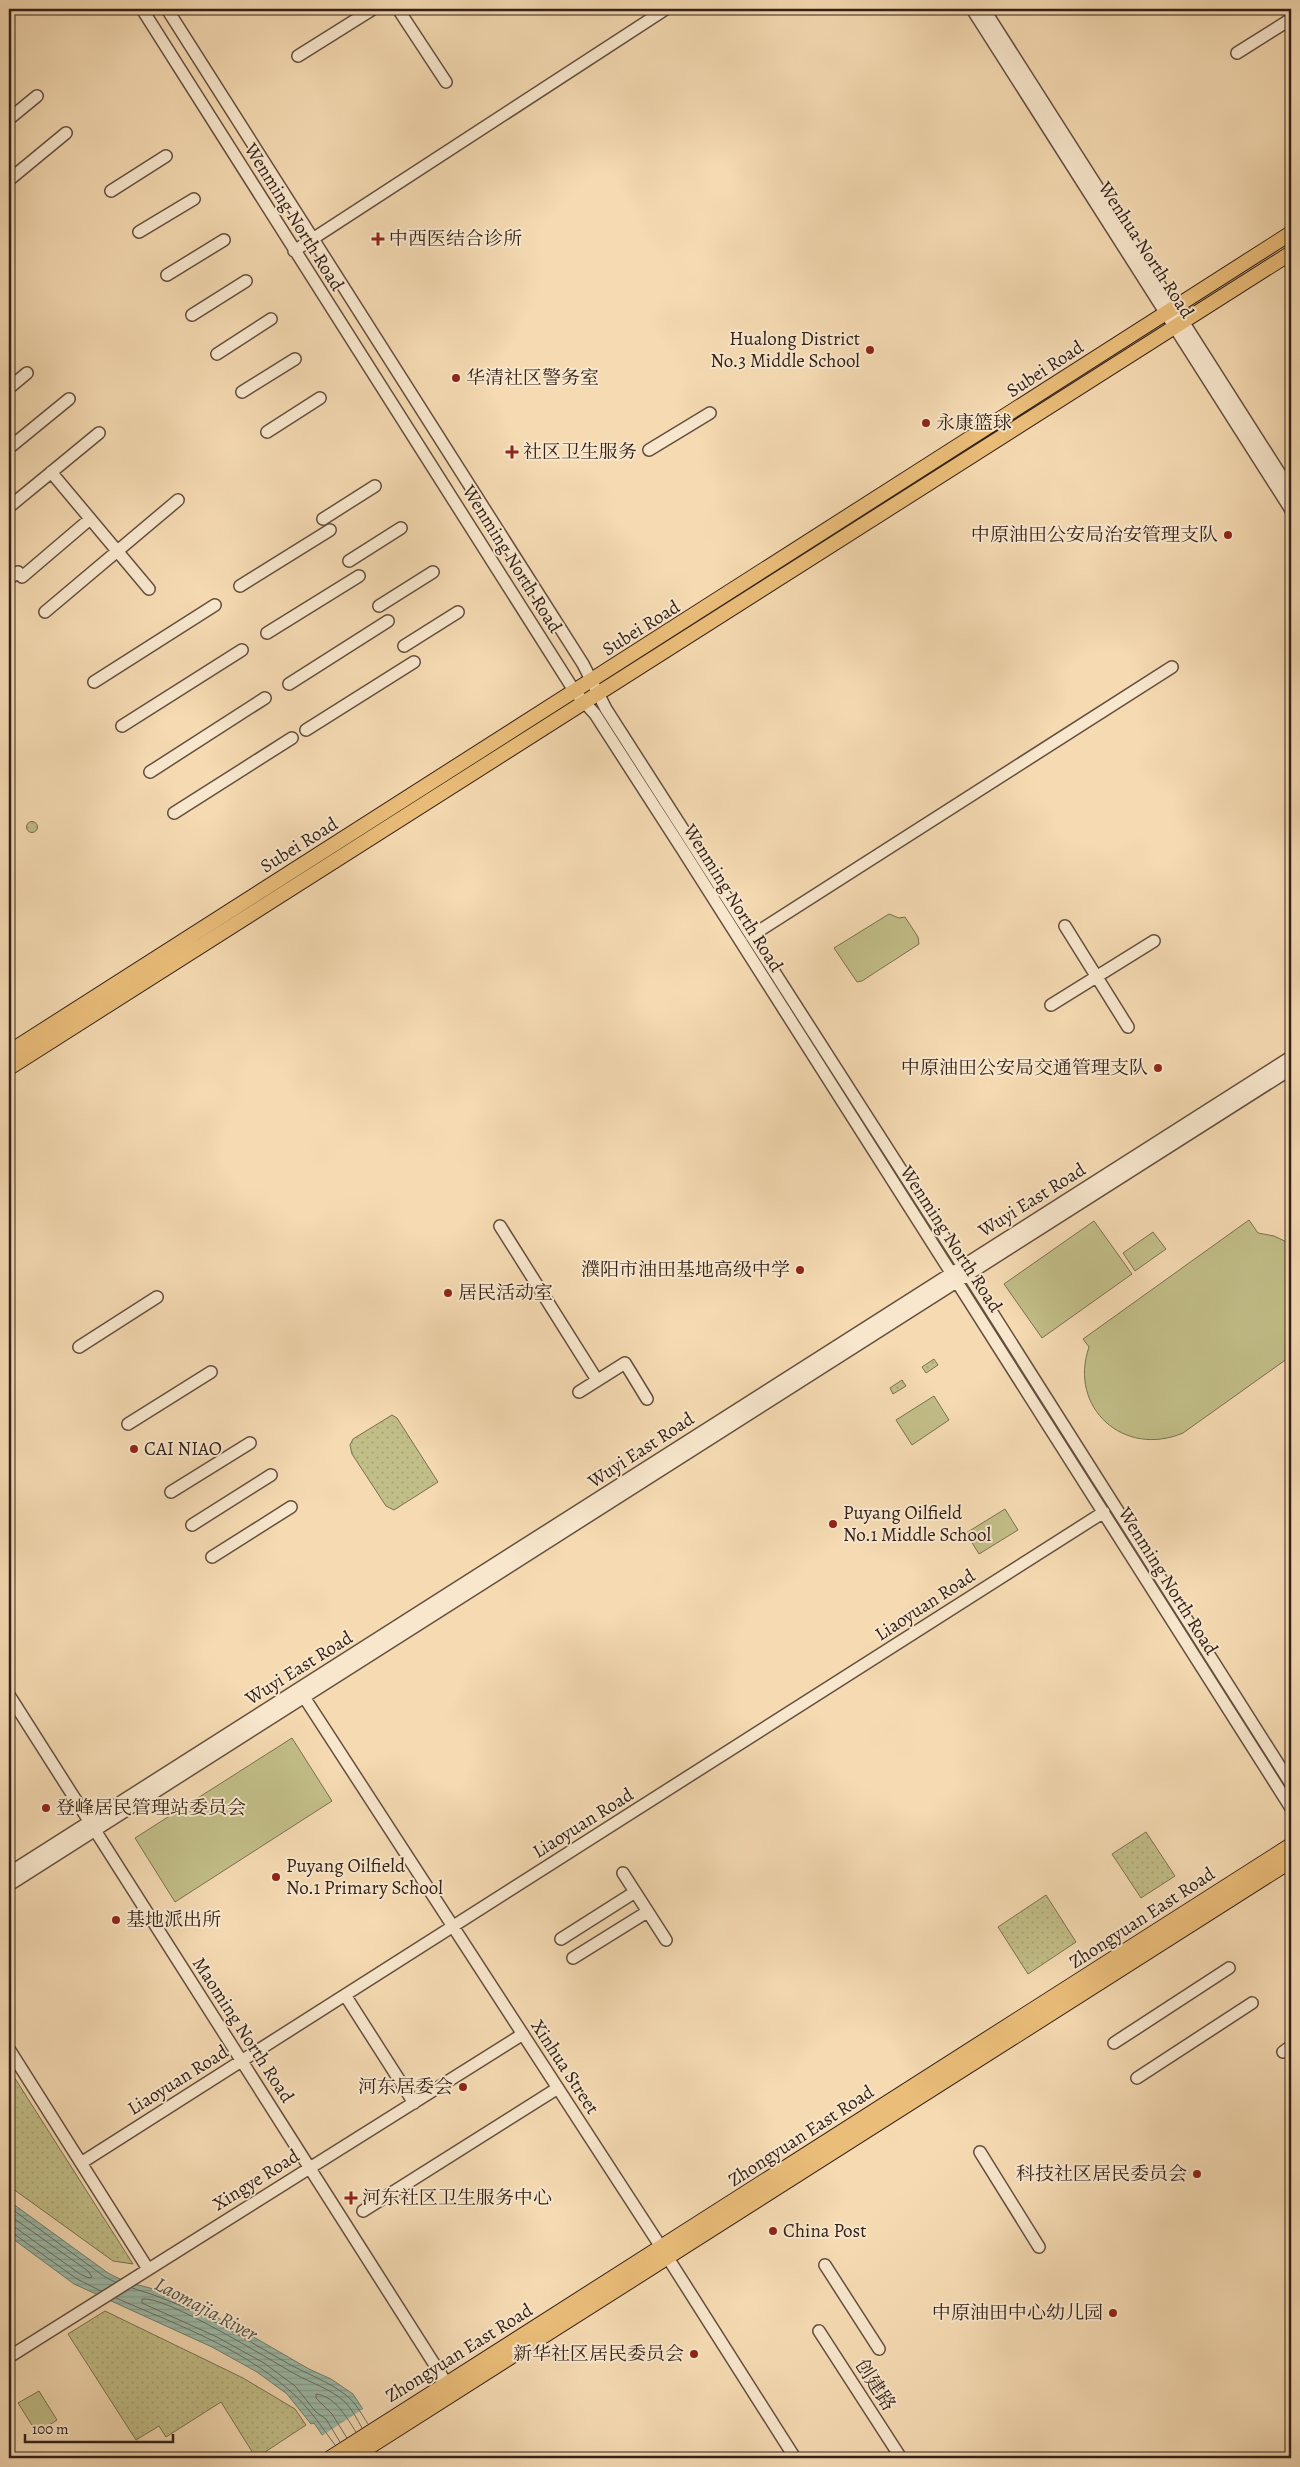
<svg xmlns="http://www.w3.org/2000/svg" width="1300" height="2467" font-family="Alegreya,'Noto Serif SC',serif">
  <defs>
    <pattern id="grass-dots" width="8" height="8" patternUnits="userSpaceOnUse" patternTransform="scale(1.25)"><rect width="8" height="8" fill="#c2be88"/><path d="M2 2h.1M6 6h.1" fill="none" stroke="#a7a375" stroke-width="1.8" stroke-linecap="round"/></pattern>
    <pattern id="water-rules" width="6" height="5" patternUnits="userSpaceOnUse" patternTransform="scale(1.25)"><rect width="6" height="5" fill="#9cbbaa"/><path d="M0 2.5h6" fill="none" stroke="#87a092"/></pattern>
  </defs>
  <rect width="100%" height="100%" fill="#f5dab2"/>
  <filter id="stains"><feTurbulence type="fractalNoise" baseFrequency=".004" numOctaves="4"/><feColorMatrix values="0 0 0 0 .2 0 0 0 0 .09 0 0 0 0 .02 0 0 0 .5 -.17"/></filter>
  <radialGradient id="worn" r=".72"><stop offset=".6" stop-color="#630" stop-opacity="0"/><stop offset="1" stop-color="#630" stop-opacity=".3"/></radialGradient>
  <path fill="url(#grass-dots)" stroke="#7b7050" d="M26.5 827a5.5 5.5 0 1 1 11 0a5.5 5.5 0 1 1-11 0Z
    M934,1359l4,6 -12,8 -4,-6z
    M902,1380l4,6 -13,8 -3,-6z
    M392,1415l5,3 41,64 -44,28 -8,-4 -34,-52 -2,-9 3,-6z
    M1146,1832l29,44 -34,22 -29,-44z
    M1046,1895l30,47 -48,32 -30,-47z
    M9,2069l124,195 -20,-3 -104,-75z
    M105,2311l138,67 52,31 11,16 -50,33 -35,-56 -55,35 -7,-11 -23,14 -68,-106z"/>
  <path fill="#c2be88" stroke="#7b7050" d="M889,914l10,4 6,-1 13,20 1,7 -57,37 -5,1 -23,-34z
    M1249,1220l9,13 16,3 17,8v112l-108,77c-59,25 -115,-25 -94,-86l-6,-8z
    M1094,1221l38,53 -90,64 -38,-54z
    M1153,1232l13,17 -31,22 -12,-18z
    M934,1396l15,24 -37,25 -16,-25z
    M1005,1509l13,21 -39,24 -13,-21z
    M292,1738l40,63 -157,101 -40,-64z
    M39,2391l18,29 -20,13 -19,-30z"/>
  <path fill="url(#water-rules)" stroke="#727d70" d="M9,2201l99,72 16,8 44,12 70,35 71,41 22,10 22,15 42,64h-57l-24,-35 -3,1 -24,-30 -30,-22 -45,-25 -138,-63 -65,-48z"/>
  <path fill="#f5dab2" d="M366,2407l29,47 -6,4h-54l-15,-21z"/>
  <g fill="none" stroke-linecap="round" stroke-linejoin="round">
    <path stroke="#686e62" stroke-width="1" d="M9,2207l96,70 10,5
      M9,2215l79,56 4,6 -3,1 -9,-4 -64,-46 -7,-1
      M9,2233l5,1 63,45 24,12
      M132,2288c59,17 103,45 155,75 20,11 43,19 60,33 9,7 15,19 21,28
      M116,2298c59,26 124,49 173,92 19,16 32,36 46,55
      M347,2438l-15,-24 -16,-16v-4c19,2 31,24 40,38
      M340,2442l-14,-23 -10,-7 -21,-26 -31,-23 -47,-26 -75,-34v-4c23,-4 128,61 153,75 16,9 36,15 50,28 7,7 12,17 17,26"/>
    <g stroke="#644f3f" stroke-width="14">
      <path id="minor" d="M142,9l433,683 20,22 87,135 609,959
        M167,9l416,655 23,45 356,556 329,519
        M398,9l48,73
        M972,9l319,501
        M984,9l307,482
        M1237,53l54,-34
        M298,56l75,-47
        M9,119l28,-23
        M9,180l57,-47
        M111,191l55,-35
        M139,232l55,-33
        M294,251l372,-242
        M167,275l57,-35
        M192,315l54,-34
        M217,354l54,-35
        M9,388l18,-15
        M242,392l53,-33
        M267,432l53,-34
        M9,448l60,-49
        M649,450l61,-37
        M51,472l98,117
        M9,507l90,-74
        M323,519l52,-33
        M349,561l52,-33
        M22,577l68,-58
        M9,579l9,-7
        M240,586l90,-56
        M379,606l54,-34
        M45,612l133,-112
        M267,633l92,-57
        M404,646l54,-34
        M94,682l121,-77
        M289,684l99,-63
        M122,726l120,-76
        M306,730l108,-68
        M150,772l115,-74
        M174,813l118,-75
        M1065,926l63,101
        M751,936l421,-269
        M1051,1005l103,-64
        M500,1226l97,154
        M79,1347l78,-50
        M579,1392l46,-29 22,36
        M128,1424l83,-52
        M171,1492l79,-49
        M192,1525l79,-50
        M212,1557l79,-50
        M9,1695l438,689
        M304,1697l357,550 134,211
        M9,1873l1282,-816
        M623,1873l43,67
        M9,1885l1282,-816
        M561,1939l74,-47
        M573,1958l74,-46
        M345,1995l69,108
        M1114,2043l115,-75
        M9,2049l139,220
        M1283,2052l8,-6
        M1137,2078l115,-75
        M980,2152l59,95
        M81,2163l1023,-651
        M363,2211l195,-123
        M825,2265l54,84
        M819,2331l82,127
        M9,2357l514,-323"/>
    </g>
    <g stroke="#342119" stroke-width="16">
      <path id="major" d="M9,1052l1282,-819
        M9,1068l1282,-815
        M330,2458l961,-613
        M352,2458l939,-597"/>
    </g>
    <use href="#minor" stroke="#f8e7cd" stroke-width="11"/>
    <use href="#major" stroke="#eabd79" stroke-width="14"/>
  </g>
  <g fill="#8f2418" stroke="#f8e7cd" stroke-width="2">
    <path d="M375.5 231.5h5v5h5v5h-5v5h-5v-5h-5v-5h5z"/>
    <circle cx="870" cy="350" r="5"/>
    <circle cx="456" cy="378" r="5"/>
    <circle cx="926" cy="423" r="5"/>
    <path d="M509.5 444.5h5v5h5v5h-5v5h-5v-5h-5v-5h5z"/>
    <circle cx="1228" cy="535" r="5"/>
    <circle cx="1158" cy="1068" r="5"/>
    <circle cx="800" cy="1270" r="5"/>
    <circle cx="448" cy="1293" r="5"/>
    <circle cx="134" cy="1449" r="5"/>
    <circle cx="833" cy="1524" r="5"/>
    <circle cx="46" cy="1808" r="5"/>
    <circle cx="276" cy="1877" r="5"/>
    <circle cx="116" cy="1920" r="5"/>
    <circle cx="463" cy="2087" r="5"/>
    <circle cx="1197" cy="2174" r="5"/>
    <path d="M348.5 2190.5h5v5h5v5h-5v5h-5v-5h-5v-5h5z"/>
    <circle cx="773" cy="2231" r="5"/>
    <circle cx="1113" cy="2313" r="5"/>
    <circle cx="694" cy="2354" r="5"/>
  </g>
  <g text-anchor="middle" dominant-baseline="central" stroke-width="4" stroke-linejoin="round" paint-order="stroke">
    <g font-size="19" fill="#342119" stroke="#f8e7cd">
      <text transform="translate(294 217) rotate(58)">Wenming North Road</text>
      <text transform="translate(1146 250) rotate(57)">Wenhua North Road</text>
      <text transform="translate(1045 369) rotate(-33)">Subei Road</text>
      <text transform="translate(512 559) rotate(58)">Wenming North Road</text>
      <text transform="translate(641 628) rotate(-32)">Subei Road</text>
      <text transform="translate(299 845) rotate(-32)">Subei Road</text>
      <text transform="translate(733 898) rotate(58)">Wenming North Road</text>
      <text transform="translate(1032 1200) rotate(-32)">Wuyi East Road</text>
      <text transform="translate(951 1239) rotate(57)">Wenming North Road</text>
      <text transform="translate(641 1450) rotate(-33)">Wuyi East Road</text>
      <text transform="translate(1168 1581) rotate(58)">Wenming North Road</text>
      <text transform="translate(925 1605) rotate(-33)">Liaoyuan Road</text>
      <text transform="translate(299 1668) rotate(-32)">Wuyi East Road</text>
      <text transform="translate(583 1823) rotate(-32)">Liaoyuan Road</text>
      <text transform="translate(1142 1918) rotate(-33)">Zhongyuan East Road</text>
      <text transform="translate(243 2030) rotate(57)">Maoming North Road</text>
      <text transform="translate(565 2067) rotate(57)">Xinhua Street</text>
      <text transform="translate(178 2080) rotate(-32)">Liaoyuan Road</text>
      <text transform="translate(801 2136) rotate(-33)">Zhongyuan East Road</text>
      <text transform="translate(256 2180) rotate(-32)">Xingye Road</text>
      <text transform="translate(459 2353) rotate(-32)">Zhongyuan East Road</text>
      <text transform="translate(875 2385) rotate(57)">创建路</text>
    </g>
    <g font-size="19" fill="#342119" stroke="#f8e7cd" text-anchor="start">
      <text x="389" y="239">中西医结合诊所</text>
      <text x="860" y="339" text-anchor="end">Hualong District<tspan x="860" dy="22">No.3 Middle School</tspan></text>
      <text x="466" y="378">华清社区警务室</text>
      <text x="936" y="423">永康篮球</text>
      <text x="523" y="452">社区卫生服务</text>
      <text x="1218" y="535" text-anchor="end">中原油田公安局治安管理支队</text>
      <text x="1148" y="1068" text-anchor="end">中原油田公安局交通管理支队</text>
      <text x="790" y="1270" text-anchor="end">濮阳市油田基地高级中学</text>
      <text x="458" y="1293">居民活动室</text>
      <text x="144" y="1449">CAI NIAO</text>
      <text x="843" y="1513">Puyang Oilfield<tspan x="843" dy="22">No.1 Middle School</tspan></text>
      <text x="56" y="1808">登峰居民管理站委员会</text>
      <text x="286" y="1866">Puyang Oilfield<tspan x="286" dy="22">No.1 Primary School</tspan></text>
      <text x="126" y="1920">基地派出所</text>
      <text x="453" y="2087" text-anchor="end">河东居委会</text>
      <text x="1187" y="2174" text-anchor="end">科技社区居民委员会</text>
      <text x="362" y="2198">河东社区卫生服务中心</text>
      <text x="783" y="2231">China Post</text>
      <text x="1103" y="2313" text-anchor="end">中原油田中心幼儿园</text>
      <text x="684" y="2354" text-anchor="end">新华社区居民委员会</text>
    </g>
    <g font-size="20" font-style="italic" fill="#534f44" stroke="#f8e7cd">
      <text transform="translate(206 2309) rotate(28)">Laomajia River</text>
    </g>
  </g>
  <rect width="1300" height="2467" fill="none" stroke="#f5dab2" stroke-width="30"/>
  <rect x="10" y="10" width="1280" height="2447" fill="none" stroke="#342119" stroke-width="2.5"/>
  <rect x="15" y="15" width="1270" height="2437" fill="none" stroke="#342119"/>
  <path d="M25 2434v8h148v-8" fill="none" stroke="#342119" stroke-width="2.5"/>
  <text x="32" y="2434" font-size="15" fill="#342119" stroke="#f8e7cd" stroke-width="4" paint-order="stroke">100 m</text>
  <rect width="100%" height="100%" filter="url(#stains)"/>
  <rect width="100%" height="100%" fill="url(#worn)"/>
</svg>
